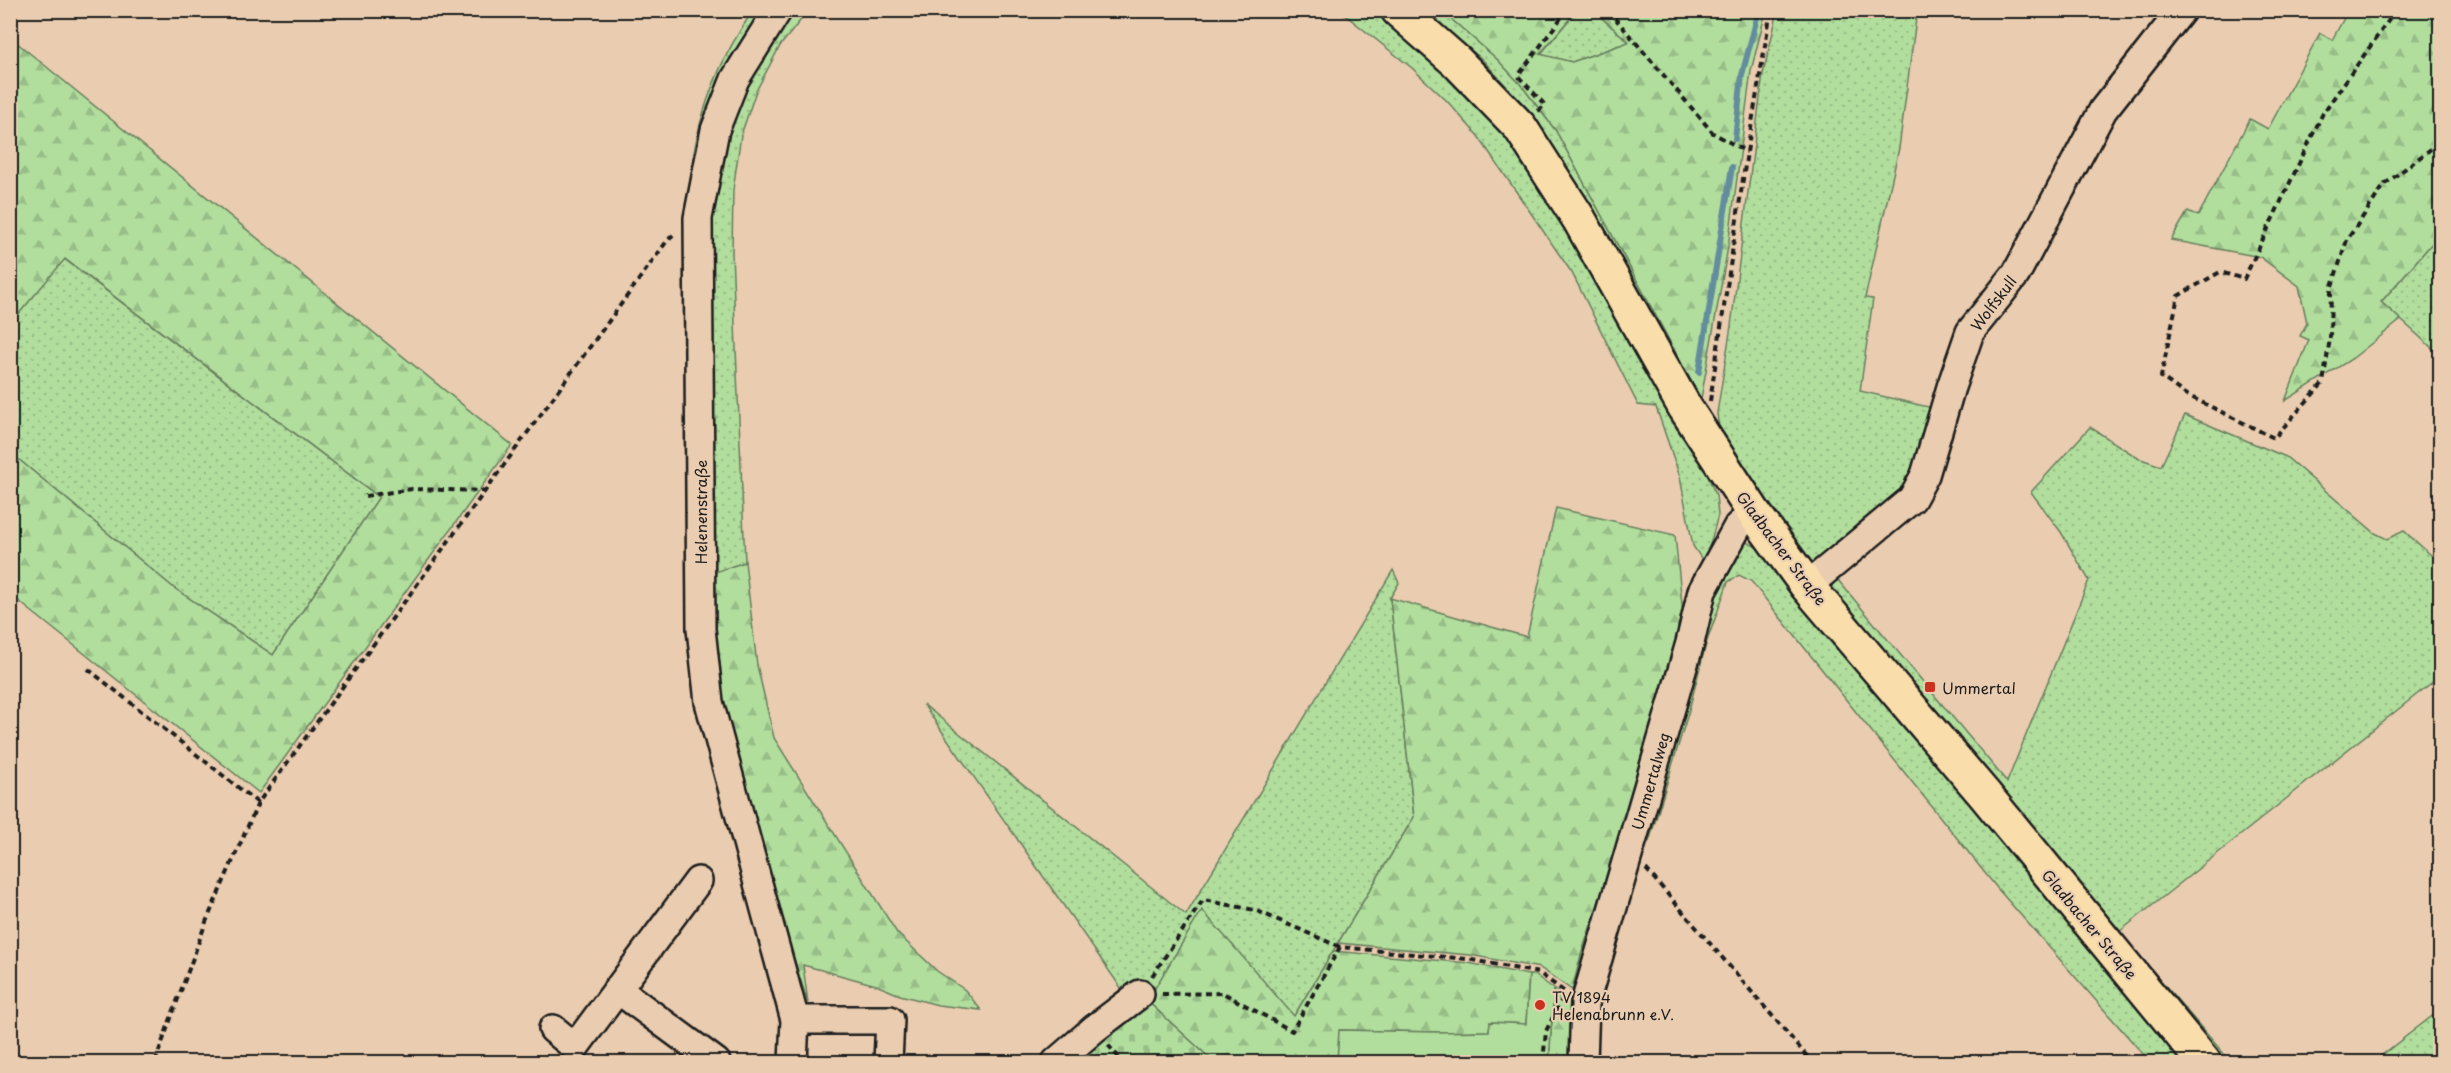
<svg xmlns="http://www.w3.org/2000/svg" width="2451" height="1073" font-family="'Playpen Sans',sans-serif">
  <defs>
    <pattern id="grass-dots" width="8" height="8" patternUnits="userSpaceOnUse" patternTransform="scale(1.5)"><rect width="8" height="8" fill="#b1de9d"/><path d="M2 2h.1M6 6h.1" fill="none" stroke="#98be87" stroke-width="1.8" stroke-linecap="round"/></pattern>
    <pattern id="forest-firs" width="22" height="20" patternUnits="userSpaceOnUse" patternTransform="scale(1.5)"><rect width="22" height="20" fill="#b1de9d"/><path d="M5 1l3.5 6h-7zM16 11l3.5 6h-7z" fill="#98be87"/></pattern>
    <pattern id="cemetery-stones" width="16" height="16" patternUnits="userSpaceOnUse" patternTransform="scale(1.5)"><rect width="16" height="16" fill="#b1de9d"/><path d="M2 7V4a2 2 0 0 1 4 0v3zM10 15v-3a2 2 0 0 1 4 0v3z" fill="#98be87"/></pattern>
  </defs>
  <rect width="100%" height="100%" fill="#eacdb0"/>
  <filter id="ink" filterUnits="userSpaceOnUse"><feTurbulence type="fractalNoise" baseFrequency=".0167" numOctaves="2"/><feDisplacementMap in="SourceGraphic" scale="12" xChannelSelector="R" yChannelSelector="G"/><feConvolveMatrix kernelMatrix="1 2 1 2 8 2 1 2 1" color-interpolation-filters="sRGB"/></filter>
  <g filter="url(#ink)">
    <path fill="url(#grass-dots)" stroke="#667d5c" stroke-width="1.5" d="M753,11h17l-80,189c0,-67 25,-135 63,-189z
      M797,11h11l-28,35 -24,45 -15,44 -8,55 -1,63 13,309 -33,11v-352l5,-66 27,-71 30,-48z
      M1340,11h41l22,17 118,123 171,289 24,55 2,20 -13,49 -12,-18 -13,-69 -24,-70 -18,-2 -66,-132 -94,-137 -31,-35 -35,-33z
      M1423,11h19l55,48 25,27 34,45 145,268 -18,-15 -78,-144 -25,-53 -52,-77 -46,-51z
      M1576,11h18l35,31 -57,20 -32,-7z
      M1778,11h139l-18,137 -34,150 8,1 -13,92 77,18 -18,68 -96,87h-16l-87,-125 -3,-26 14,-87 32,-252z
      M2440,234v121l-59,-53z
      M64,259l315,238 -106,158 -99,-67 -163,-135v-130z
      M2185,415l101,42 89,76 12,6 17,-8 36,32v113l-321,256 112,130h-13l-388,-473 7,-10 170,203 82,-202 -28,-48 -30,-40 59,-65 48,31 23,8z
      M1744,541l15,7 431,514h-40l-153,-174 -246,-307 -12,-6 -11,7 -22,62 -17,66 -40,132 -1,-19 73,-254z
      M1393,570l6,13 -9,15 24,219 -120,199 -142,-23 -24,5 -205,-294 263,211z
      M1683,615l2,18 -107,359 -6,-2 9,-35 26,-78z
      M2440,1010v52h-67z"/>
    <path fill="url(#forest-firs)" stroke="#667d5c" stroke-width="1.5" d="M1442,11h134l-36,43 32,8 57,-20 -35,-31h172l-15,60 -23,176 -27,152 -145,-268 -34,-45 -25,-27z
      M2348,11h92v223l-59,68 20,18 -48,38 -68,43 24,-61 -9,-4 7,-13 -8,-37 -39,-29 -89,-17 17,-29 10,5 52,-97 18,10 52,-96 12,7z
      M11,38l501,407 -253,348 -248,-198v-142l163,135 99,67 106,-158 -314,-238 -54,64z
      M1556,508l119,27 8,80 -76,262 -26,78 -9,35 -32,-22 -70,-13 -132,-12 76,-126 -24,-219 137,39z
      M745,562l12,103 17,73 123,195 40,38 28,19 16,20 -43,-5 -38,-10 -24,-10 -73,-20 5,38 -75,-233 -17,-90 -4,-107z
      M1202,910l92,106 39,-65 135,12 61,12 -3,49 -36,-2 -1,9 -53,1 -96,-2 -3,32h-123l-69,-63 7,-6z
      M1554,989l16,11 6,62h-27z"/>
    <path fill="url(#cemetery-stones)" stroke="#667d5c" stroke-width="1.5" d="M1145,999l69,63h-151z"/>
    <path fill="#b1de9d" stroke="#667d5c" stroke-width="1.5" d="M1529,975h6l19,14 -5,73h-212l2,-32 97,2 53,-1 1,-9 36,2z"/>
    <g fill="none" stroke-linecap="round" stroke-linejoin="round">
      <path stroke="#638d9d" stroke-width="6" d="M1735,139l7,-64 17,-65
        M1699,372l33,-205"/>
      <g stroke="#1c1c1c" stroke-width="32">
        <path id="minor" d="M778,10l-43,69 -20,51 -17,88 3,411 8,73 86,318 -2,42
          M1807,586l105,-87 13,-24 26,-88 19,-55 46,-58 87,-164 79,-100
          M617,989l99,73
          M795,1020h95l-2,42
          M553,1029l22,18 123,-166
          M1056,1062l38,-33 46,-35
          M1583,1062l2,-59 105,-360 12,-52 36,-65 16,-13"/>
      </g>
      <g stroke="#1c1c1c" stroke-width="38">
        <path id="major" d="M1398,10l59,52 63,65 59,92 105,187 70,107 53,73 178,209 219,267"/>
      </g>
      <path stroke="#1c1c1c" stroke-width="4" stroke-dasharray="6 4.5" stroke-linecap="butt" d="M1608,10l105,123 34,19
        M2396,10l-73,103 -79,166 -24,-7 -42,24 -17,81 22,16 91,45 49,-55 7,-45 1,-49 16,-49 38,-56 55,-42
        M1538,111l7,-6 -27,-29 49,-66
        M1710,401l37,-249 24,-142
        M365,496l47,-7 71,2
        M88,669l170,134
        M1646,869l166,193
        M1152,976l51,-76 52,10 85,37
        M1162,994l61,-1 69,38 48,-84 127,12 72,14 26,19
        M1108,1045l15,17
        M155,1062l51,-140 52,-119 409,-562 8,-8
        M1543,1062l3,-31 15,-30"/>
      <use href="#minor" stroke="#eacdb0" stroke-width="27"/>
      <use href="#major" stroke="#f9deab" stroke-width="33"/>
    </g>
  </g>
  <g fill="#c8321e" stroke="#eacdb0" stroke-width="2">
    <rect x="1924" y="681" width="12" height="12" rx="3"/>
    <circle cx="1540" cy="1005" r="6"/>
  </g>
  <g text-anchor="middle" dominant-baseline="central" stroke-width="4.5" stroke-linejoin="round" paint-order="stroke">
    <g font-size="15" fill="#1c1c1c" stroke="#eacdb0">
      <text transform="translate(1993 303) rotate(-53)">Wolfskull</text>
      <text transform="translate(700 512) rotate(-90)">Helenenstraße</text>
      <text transform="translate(1782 548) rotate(53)">Gladbacher Straße</text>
      <text transform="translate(1650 781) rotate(-74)">Ummertalweg</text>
      <text transform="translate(2090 924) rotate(50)">Gladbacher Straße</text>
    </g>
    <g font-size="15" fill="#1c1c1c" stroke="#eacdb0" text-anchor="start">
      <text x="1942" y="687">Ummertal</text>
      <text x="1552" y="996">TV 1894<tspan x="1552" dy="17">Helenabrunn e.V.</tspan></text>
    </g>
  </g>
  <rect width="2451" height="1073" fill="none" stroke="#eacdb0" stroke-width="36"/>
  <rect x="18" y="18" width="2415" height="1037" fill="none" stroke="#1c1c1c" stroke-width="2" filter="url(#ink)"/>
</svg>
